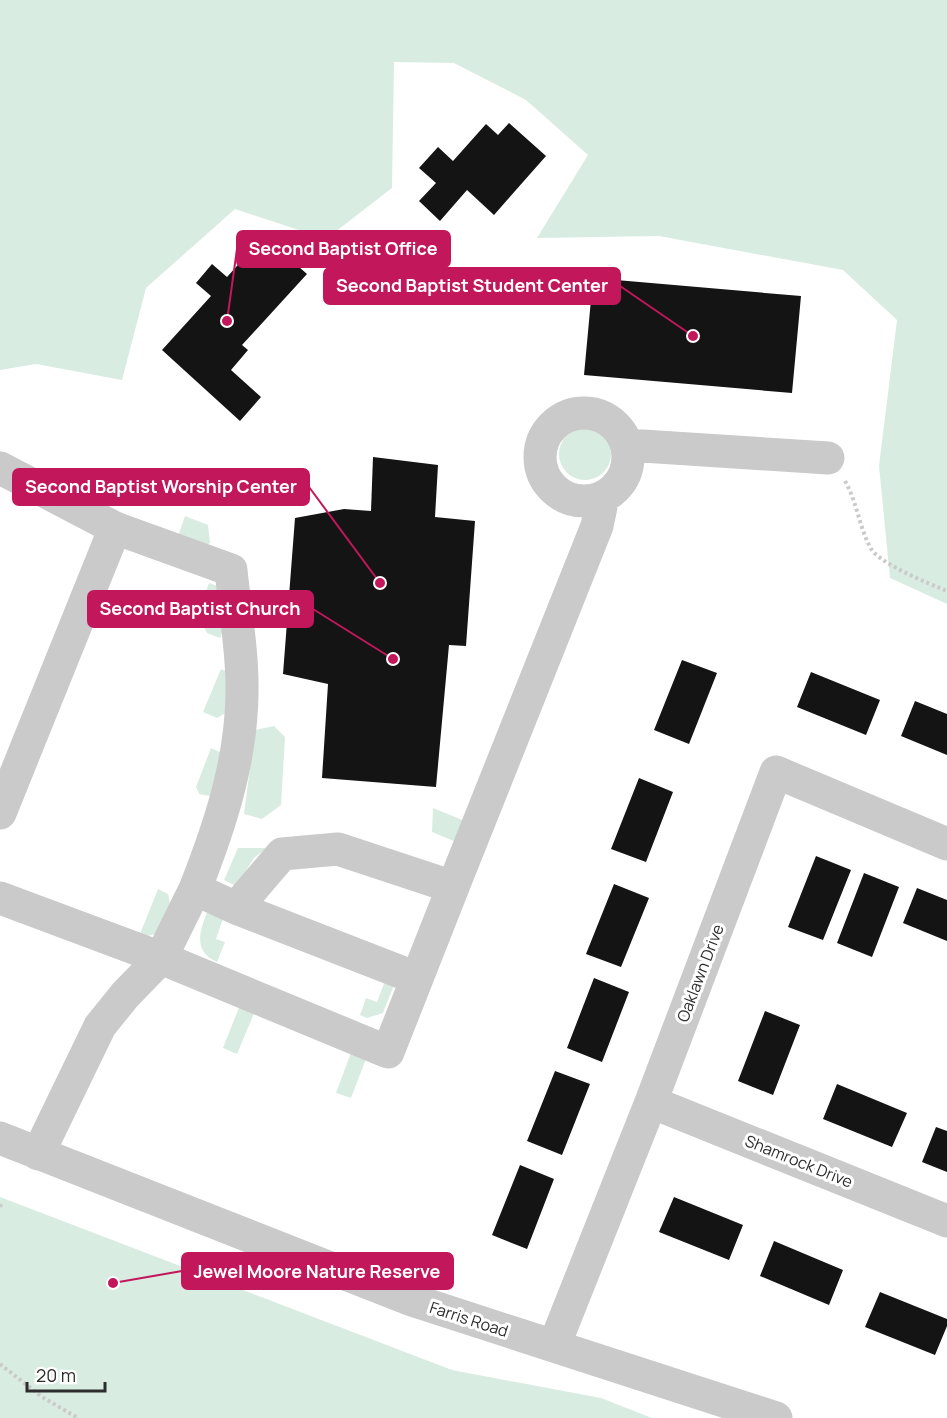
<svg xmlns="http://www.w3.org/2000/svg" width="947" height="1418" font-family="Manrope,sans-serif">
  <rect width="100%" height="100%" fill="#fff"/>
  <path fill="#d9ece2" d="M0,0h947v604l-57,-26 -11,-112 18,-146 -54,-50 -184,-34 -122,2 51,-83 -62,-55 -72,-37 -60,-1 -2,126 -66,51 -91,-30 -89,79 -24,92 -86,-16 -36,6z
    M559 454a26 26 0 1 1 52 0a26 26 0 1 1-52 0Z
    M185,516l23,9 2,18 -9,5 -24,-9z
    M209,583l14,5 3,35 -6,15 -13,-5 -4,-8 7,-19 -8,-4z
    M221,669l9,4 -3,39 -10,6 -14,-6z
    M274,726l11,11 -4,68 -19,14 -18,-5 11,-84z
    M211,748l11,5 -12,43 -11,-2 -3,-7z
    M433,808l32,13 -9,21 -24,-10z
    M238,848h29l-13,10 -18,28 -12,-6z
    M158,889l10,5 3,15 -9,24 -16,3 -6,-2z
    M208,910l16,6 -8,23 9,3 -8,20c-25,-11 -17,-32 -9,-52z
    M385,981l9,4 -11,28 -16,5 -7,-3 6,-17 11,4z
    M240,1005l15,6 -18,43 -14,-6z
    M352,1050l15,6 -16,42 -15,-5z
    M0,1197l452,173 149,28 51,20h-652z"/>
  <path fill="#141414" d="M509,123l37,33 -52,59 -27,-25 -27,31 -21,-20 17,-18 -17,-15 19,-21 15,14 33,-37 12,11z
    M264,236l43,38 -65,71 6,5 -17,20 30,27 -21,24 -78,-71 49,-54 -15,-13 16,-19 15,13z
    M593,278l208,18 -9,97 -208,-18z
    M373,457l65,8 -3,52 40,4 -9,125 -17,-1 -13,142 -114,-9 6,-94 -45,-10 12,-156 49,-9 27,2z
    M682,660l35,13 -28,71 -35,-14z
    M811,672l69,28 -14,35 -69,-28z
    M915,701l32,13v41l-46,-19z
    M639,778l34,14 -27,70 -35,-13z
    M816,856l35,14 -28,70 -35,-13z
    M864,873l35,14 -27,70 -35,-14z
    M614,884l35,14 -28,69 -35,-13z
    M917,888l30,12v41l-44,-18z
    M594,978l35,14 -27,70 -35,-14z
    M765,1011l35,14 -27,70 -35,-14z
    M555,1071l35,13 -28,71 -35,-14z
    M837,1084l70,29 -15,34 -69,-28z
    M936,1127l11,4v41l-25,-10z
    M520,1165l34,14 -27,70 -35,-14z
    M674,1197l69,28 -14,35 -70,-28z
    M774,1241l69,29 -14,35 -69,-29z
    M880,1292l67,27v7l-12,29 -70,-28z"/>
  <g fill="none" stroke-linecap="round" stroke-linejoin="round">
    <path stroke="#cacaca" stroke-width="4" stroke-dasharray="3 3" stroke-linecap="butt" d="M845,481c12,21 14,45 25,66 7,16 60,37 77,44
      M0,1207l1,-3
      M0,1364l42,33 36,21"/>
    <path stroke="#cacaca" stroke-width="33" d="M540 457a44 44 0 1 1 88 0a44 44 0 1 1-88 0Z
      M627,445l201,13
      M0,468l115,60 116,42c4,41 12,83 11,124 -1,68 -22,132 -47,195l41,19 46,-54 56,-5 115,38 -65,165 -227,-94 -161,-60
      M0,813l115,-285
      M453,887l144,-361 6,-29
      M236,908l180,70
      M651,1102l296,119
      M0,1138l409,161 367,119
      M38,1154l62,-128 25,-31 36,-37 34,-69
      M554,1346l97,-244 125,-330 171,72"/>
  </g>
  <g text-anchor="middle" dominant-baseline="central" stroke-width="6" stroke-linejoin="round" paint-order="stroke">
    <g font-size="16" fill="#2d2d2d" stroke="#fff">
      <text transform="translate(700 973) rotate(-69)">Oaklawn Drive</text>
      <text transform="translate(799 1161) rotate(22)">Shamrock Drive</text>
      <text transform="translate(469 1319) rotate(18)">Farris Road</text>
    </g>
  </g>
  <path fill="none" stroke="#c2185b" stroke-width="2" d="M227 321L237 249M693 336L620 286M380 583L309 487M393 659L313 609M113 1283L182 1271"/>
  <g fill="#c2185b" stroke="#fff" stroke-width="2">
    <circle cx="227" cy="321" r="6"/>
    <circle cx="693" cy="336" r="6"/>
    <circle cx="380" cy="583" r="6"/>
    <circle cx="393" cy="659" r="6"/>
    <circle cx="113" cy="1283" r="6"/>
  </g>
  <g fill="#c2185b" stroke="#c2185b" stroke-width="2">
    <rect x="237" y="231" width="213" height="36" rx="6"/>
    <rect x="324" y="268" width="296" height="36" rx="6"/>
    <rect x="13" y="469" width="296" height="36" rx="6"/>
    <rect x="88" y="591" width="225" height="36" rx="6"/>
    <rect x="182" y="1253" width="271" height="36" rx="6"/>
  </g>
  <g font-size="18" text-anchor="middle" font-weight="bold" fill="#fff">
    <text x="343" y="255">Second Baptist Office</text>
    <text x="472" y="292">Second Baptist Student Center</text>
    <text x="161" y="493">Second Baptist Worship Center</text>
    <text x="200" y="615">Second Baptist Church</text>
    <text x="317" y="1278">Jewel Moore Nature Reserve</text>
  </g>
  <path d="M27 1382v9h78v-9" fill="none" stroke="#2d2d2d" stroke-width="3"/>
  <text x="36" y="1382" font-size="18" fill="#2d2d2d" stroke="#ffffff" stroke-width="4.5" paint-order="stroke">20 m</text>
</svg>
